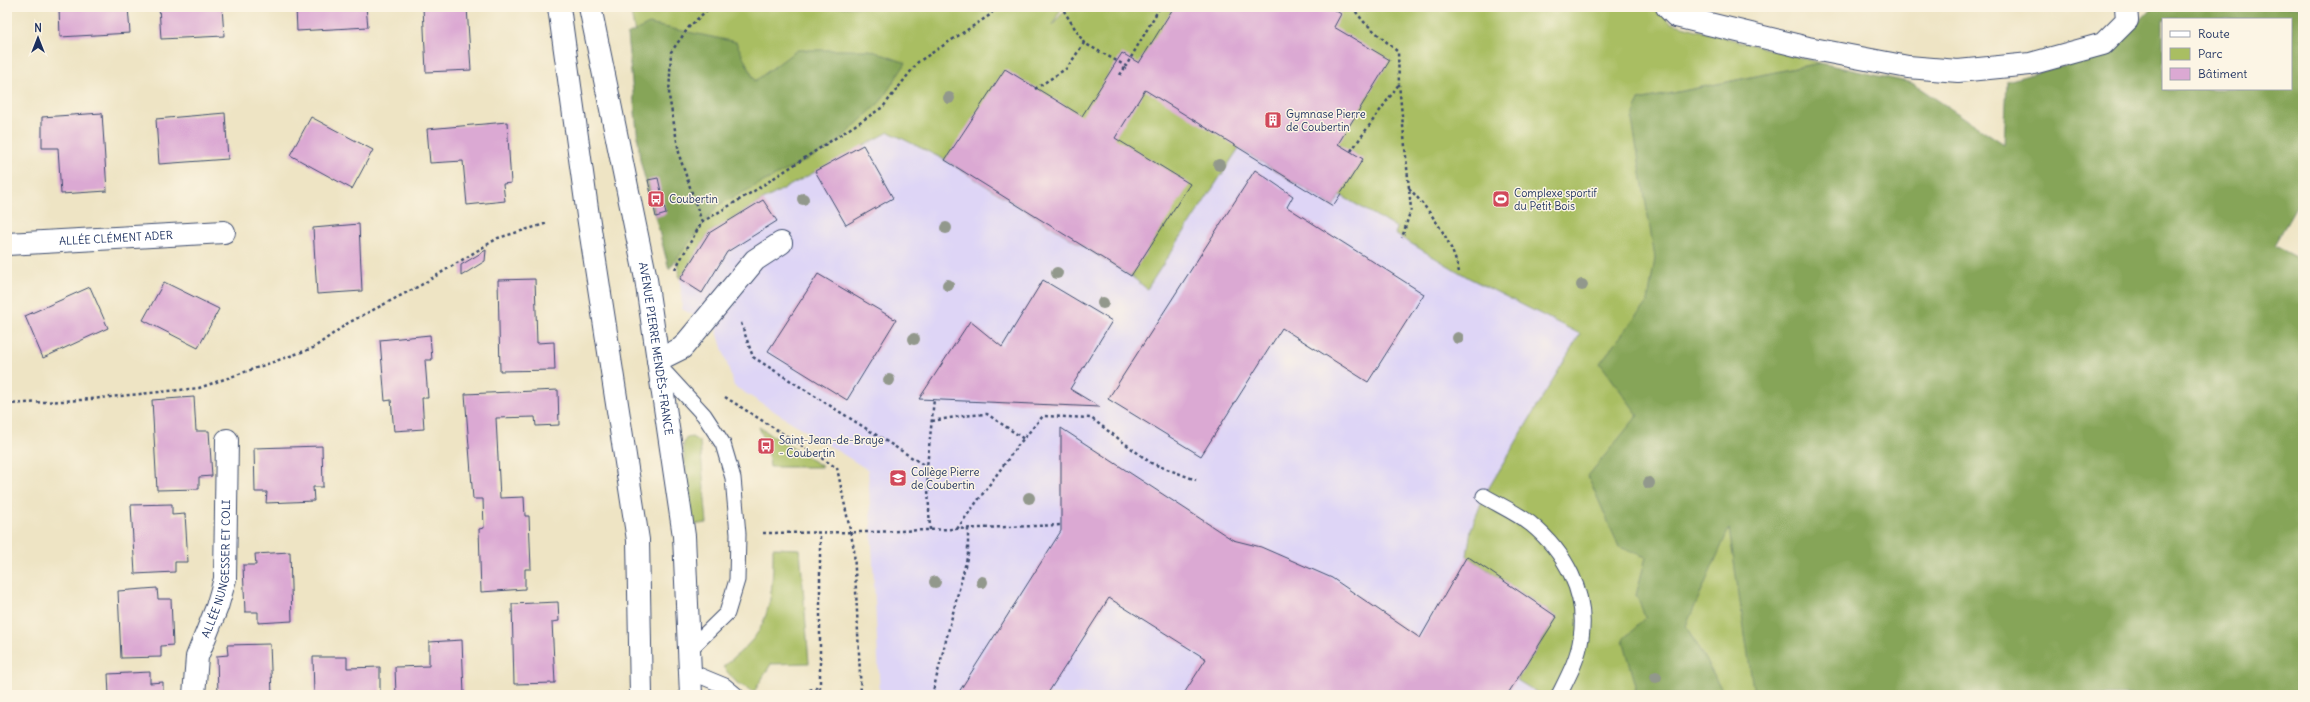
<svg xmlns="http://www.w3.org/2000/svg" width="2310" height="702" font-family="Delius,sans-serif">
  <rect width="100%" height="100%" fill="#fcf5e5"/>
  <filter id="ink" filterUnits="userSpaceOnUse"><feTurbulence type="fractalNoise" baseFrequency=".025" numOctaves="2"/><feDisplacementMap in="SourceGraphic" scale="8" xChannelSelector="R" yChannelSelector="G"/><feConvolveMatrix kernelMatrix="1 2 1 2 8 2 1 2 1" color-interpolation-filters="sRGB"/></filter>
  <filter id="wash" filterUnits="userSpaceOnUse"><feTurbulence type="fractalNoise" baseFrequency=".012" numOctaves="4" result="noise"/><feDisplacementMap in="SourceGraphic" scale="16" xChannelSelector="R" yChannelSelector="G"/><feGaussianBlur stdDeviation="0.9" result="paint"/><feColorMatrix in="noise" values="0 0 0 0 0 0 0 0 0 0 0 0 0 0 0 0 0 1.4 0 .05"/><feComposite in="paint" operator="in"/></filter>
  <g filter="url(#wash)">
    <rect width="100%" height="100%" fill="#eee4c4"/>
    <path fill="#ded5f6" d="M1075,7h548l145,688h-888l-12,-225 -134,-84 -18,-58 -34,-19 -2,-30 29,-46 54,-33 126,-68 45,23 130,-144z"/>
    <path fill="#a9be62" stroke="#627660" d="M630,7h432l-10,19 12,-15 11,-4h581l15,16 149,40 -181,37 86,345 43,250h-227l-24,-15 40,-63 -90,-61 4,-27 13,-33 96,-162 -111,-56 -74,-44 2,-6 -57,-33 -7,11 -94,-58 -92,141 -16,-13 -186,-116 -56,-28 -126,68 -54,33 -29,46z
      M759,427l64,40h-53l-2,-18z
      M692,437l8,5 7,81 -15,2 -9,-79 3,-8z
      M773,548l27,1 9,114 -38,1 -17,28 -17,-9 -14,-16c10,-9 22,-18 30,-28 20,-25 20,-60 20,-91z"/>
    <path fill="#86a558" stroke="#506a5b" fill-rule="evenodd" d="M2153,7h150v188l-29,51 29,15v431l-4,3h-545l-25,-166 -43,97 39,69h-92l3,-9 -13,-47 23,-21 -10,-23 10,-38 -27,-10 -31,-71 50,-61 -38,-52 48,-62 7,-43 -23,-138 7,-20 181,-37 92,20 92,61 3,-63 102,-28zM2163,19h128v70h-128z
      M649,24l87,18 19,39 42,-31h73l36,13 -26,39 -48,45 -114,58 -49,64 -29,-109 -13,-125z"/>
    <g id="blocks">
      <path fill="#dba9d3" d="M59,7h69l2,26 -70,4z
        M159,7h63l2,29 -63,3z
        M296,7h70l2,20 -71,4z
        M423,7h44l4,63 -45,2z
        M1174,7h156l11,7 -7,13 56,33 -52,84 25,15 -30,47 -188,-116 -30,48 75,46 -59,92 -186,-116 60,-91 77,47 40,-63 17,10z
        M102,113l5,78 -46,3 -3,-46h-16v-31z
        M225,113l3,46 -69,5 -3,-45z
        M311,117l62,33 -21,39 -62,-34z
        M507,122l4,61 -8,1 2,17 -38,4 -4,-44 -33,2 -3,-34z
        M863,145l30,53 -47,27 -31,-54z
        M1255,170l38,26 -6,11 137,87 -56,88 -86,-54 -81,128 -93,-57z
        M658,178l8,36 -10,3 -8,-37z
        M763,200l14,21 -50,31 -25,41 -22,-14 29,-46z
        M359,224l3,67 -45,3 -4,-66z
        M486,250l-1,11 -24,15v-11z
        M818,274l78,46 -49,80 -79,-49z
        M535,279l2,64 17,-1 1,28 -55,1 -2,-91z
        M1043,280l69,41 -42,68 30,18 -181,-8 51,-78 32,26z
        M164,282l55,27 -21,39 -55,-28z
        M90,287l18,41 -65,30 -18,-42z
        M430,335l2,25h-7l3,38h-6l2,31 -30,2 -3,-31 -6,1 -5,-61z
        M558,390l1,35 -23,1 -1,-9 -39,1 4,80 24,-1 1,19h4l2,53h-6v20l-44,3 -2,-63 5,-1 -1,-29h-10l-8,-105z
        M194,397l2,34h13l3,45 -13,1v12l-42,1 -5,-90z
        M1061,428l172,112 28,7 71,31 88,60 47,-82 90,61 -50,78h-324l23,-36 -97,-61 -61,95 3,2h-94l104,-164z
        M322,446l1,41h-10l1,14 -48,2 1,-11h-12l-1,-44z
        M172,504v11l13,-1 3,48h-13v10l-40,2 -4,-69z
        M290,552l2,69 -34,2v-11h-13l-2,-47h13l-1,-11z
        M157,588l1,11h13l2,46 -12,1v11l-40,1 -3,-67z
        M558,602l1,19 -7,1 3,61 -41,1 -2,-80z
        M462,640l2,55h-68l-1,-28 34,-1v-24z
        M270,644l2,51h-54l-1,-39 11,-1 -1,-10z
        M313,657h34v11l33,-1v28h-66z
        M150,672v11l13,-1v13h-54l-1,-21z"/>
    </g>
  </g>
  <g filter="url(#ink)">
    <use href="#blocks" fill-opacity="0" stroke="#3b4a6d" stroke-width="1"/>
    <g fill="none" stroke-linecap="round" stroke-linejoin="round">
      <g stroke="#3b4a6d" stroke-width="17">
        <path id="service" d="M659,366l45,49 19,29 10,34 5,56 -1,46 -10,33 -38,37
          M1484,496c15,9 33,17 47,28 34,28 57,69 50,114 -3,21 -13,39 -22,57
          M691,672l34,14 11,9"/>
      </g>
      <g stroke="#3b4a6d" stroke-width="24">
        <g id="minor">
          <path d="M1667,7l9,9 132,32 100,19 50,4 72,-7 73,-20 24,-24 -1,-13"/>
          <path id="s1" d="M7,244l217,-12"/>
          <path d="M658,360l24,-12 73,-88 26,-17"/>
          <path id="s2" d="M194,695l3,-38 20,-50 8,-28 2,-139"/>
        </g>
      </g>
      <g stroke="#3b4a6d" stroke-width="24">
        <g id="tertiary">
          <path d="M559,7l29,209 50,324 3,155"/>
          <path id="s3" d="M590,7l56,272 38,257 7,159"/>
        </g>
      </g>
      <path stroke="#3b4a6d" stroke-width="2.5" stroke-dasharray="3 3" stroke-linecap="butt" d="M1059,7l5,4 20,32 42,23 34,-59
        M1352,7l12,15 34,30 1,32 12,125 -9,29
        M1120,75l6,-9
        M1035,89l32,-21 17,-25
        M1351,151l48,-67
        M1409,188c23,26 42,50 50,84
        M702,222l-22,-64 -11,-62 2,-44 18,-25 21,-20
        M675,269l27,-47 52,-31 129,-84 35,-45 72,-47 6,-8
        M741,323l12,34 174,110
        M725,397l112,71 17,81 7,146
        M7,404l74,-4 118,-12 114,-40 35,-25 73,-38 77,-47 50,-15
        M932,421l30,-5 25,-2 37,25
        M957,529l62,-85 24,-28 48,2 60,45 45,17
        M930,530l-3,-63 7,-68
        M763,533l109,-1 189,-7
        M794,695l6,-2
        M800,695v-2l19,-6
        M820,695v-162
        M932,695l36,-141v-25"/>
      <use href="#service" stroke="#fff" stroke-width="15"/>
      <use href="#minor" stroke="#fff" stroke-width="22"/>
      <use href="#tertiary" stroke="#fff" stroke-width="22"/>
    </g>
    <g fill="#92988c">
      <circle cx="949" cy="98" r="6"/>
      <circle cx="1219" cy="165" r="6"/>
      <circle cx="803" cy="199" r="6"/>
      <circle cx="946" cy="228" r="6"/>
      <circle cx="1057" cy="273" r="6"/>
      <circle cx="948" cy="285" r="6"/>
      <circle cx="1582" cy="285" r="6"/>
      <circle cx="1103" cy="303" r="6"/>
      <circle cx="1458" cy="338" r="6"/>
      <circle cx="914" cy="339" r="6"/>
      <circle cx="889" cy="380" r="6"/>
      <circle cx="1649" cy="483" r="6"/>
      <circle cx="1029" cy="498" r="6"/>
      <circle cx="935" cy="582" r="6"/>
      <circle cx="982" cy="582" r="6"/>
      <circle cx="1656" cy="677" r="6"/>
    </g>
  </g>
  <defs>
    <g id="building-square" transform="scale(0.9)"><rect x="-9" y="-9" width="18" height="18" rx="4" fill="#d1495b" stroke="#fcf5e5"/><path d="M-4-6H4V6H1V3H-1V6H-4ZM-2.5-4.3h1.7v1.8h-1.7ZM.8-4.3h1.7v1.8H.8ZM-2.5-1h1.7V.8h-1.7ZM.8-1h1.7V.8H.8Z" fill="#fff"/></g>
    <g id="bus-square" transform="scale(0.9)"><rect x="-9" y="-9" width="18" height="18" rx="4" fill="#d1495b" stroke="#fcf5e5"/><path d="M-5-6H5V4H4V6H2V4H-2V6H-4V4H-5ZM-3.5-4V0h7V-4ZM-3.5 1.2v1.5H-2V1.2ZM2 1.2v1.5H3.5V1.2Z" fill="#fff"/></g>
    <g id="stadium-square" transform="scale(0.9)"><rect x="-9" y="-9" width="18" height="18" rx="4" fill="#d1495b" stroke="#fcf5e5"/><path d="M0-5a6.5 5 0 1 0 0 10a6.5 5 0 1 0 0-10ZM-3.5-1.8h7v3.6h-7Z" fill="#fff"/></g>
    <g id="school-square" transform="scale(0.9)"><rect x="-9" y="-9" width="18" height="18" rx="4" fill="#d1495b" stroke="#fcf5e5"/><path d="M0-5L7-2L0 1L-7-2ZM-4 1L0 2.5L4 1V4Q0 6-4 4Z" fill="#fff"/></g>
  </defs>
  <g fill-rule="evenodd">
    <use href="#building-square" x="1273" y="120"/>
    <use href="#bus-square" x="656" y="199"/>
    <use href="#stadium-square" x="1501" y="199"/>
    <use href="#bus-square" x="766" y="446"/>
    <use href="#school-square" x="898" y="478"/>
  </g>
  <g text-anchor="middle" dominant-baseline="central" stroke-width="3" stroke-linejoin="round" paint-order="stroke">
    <g font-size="11" fill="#1b2f5e" stroke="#fcf5e5" text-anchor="start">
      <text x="1286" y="114">Gymnase Pierre<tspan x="1286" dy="13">de Coubertin</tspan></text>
      <text x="1514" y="193">Complexe sportif<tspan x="1514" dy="13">du Petit Bois</tspan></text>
      <text x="669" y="199">Coubertin</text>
      <text x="779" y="440">Saint-Jean-de-Braye<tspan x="779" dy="13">- Coubertin</tspan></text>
      <text x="911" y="472">Collège Pierre<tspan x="911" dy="13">de Coubertin</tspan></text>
    </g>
    <g font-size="11" fill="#1b2f5e" stroke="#fcf5e5">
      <text stroke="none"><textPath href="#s1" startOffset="109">ALLÉE CLÉMENT ADER</textPath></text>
      <text stroke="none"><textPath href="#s3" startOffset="348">AVENUE PIERRE MENDÈS-FRANCE</textPath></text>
      <text stroke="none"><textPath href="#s2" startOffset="130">ALLÉE NUNGESSER ET COLI</textPath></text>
    </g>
  </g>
  <rect width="2310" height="702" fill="none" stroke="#fcf5e5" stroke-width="24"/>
  <rect x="2162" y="18" width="130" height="72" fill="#fcf5e5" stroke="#a2a6af"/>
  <rect x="2170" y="31" width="20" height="6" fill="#ffffff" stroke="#a2a6af"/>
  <text x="2198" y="38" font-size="12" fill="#1b2f5e">Route</text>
  <rect x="2170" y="48" width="20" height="12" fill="#a9be62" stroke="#a2a6af"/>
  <text x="2198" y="58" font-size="12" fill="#1b2f5e">Parc</text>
  <rect x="2170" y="68" width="20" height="12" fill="#dba9d3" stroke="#a2a6af"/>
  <text x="2198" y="78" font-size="12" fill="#1b2f5e">Bâtiment</text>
  <g transform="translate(38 38)" stroke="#fcf5e5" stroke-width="3" paint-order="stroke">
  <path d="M0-3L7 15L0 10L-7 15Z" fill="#1b2f5e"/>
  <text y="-6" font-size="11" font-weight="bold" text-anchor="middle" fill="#1b2f5e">N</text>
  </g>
</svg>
